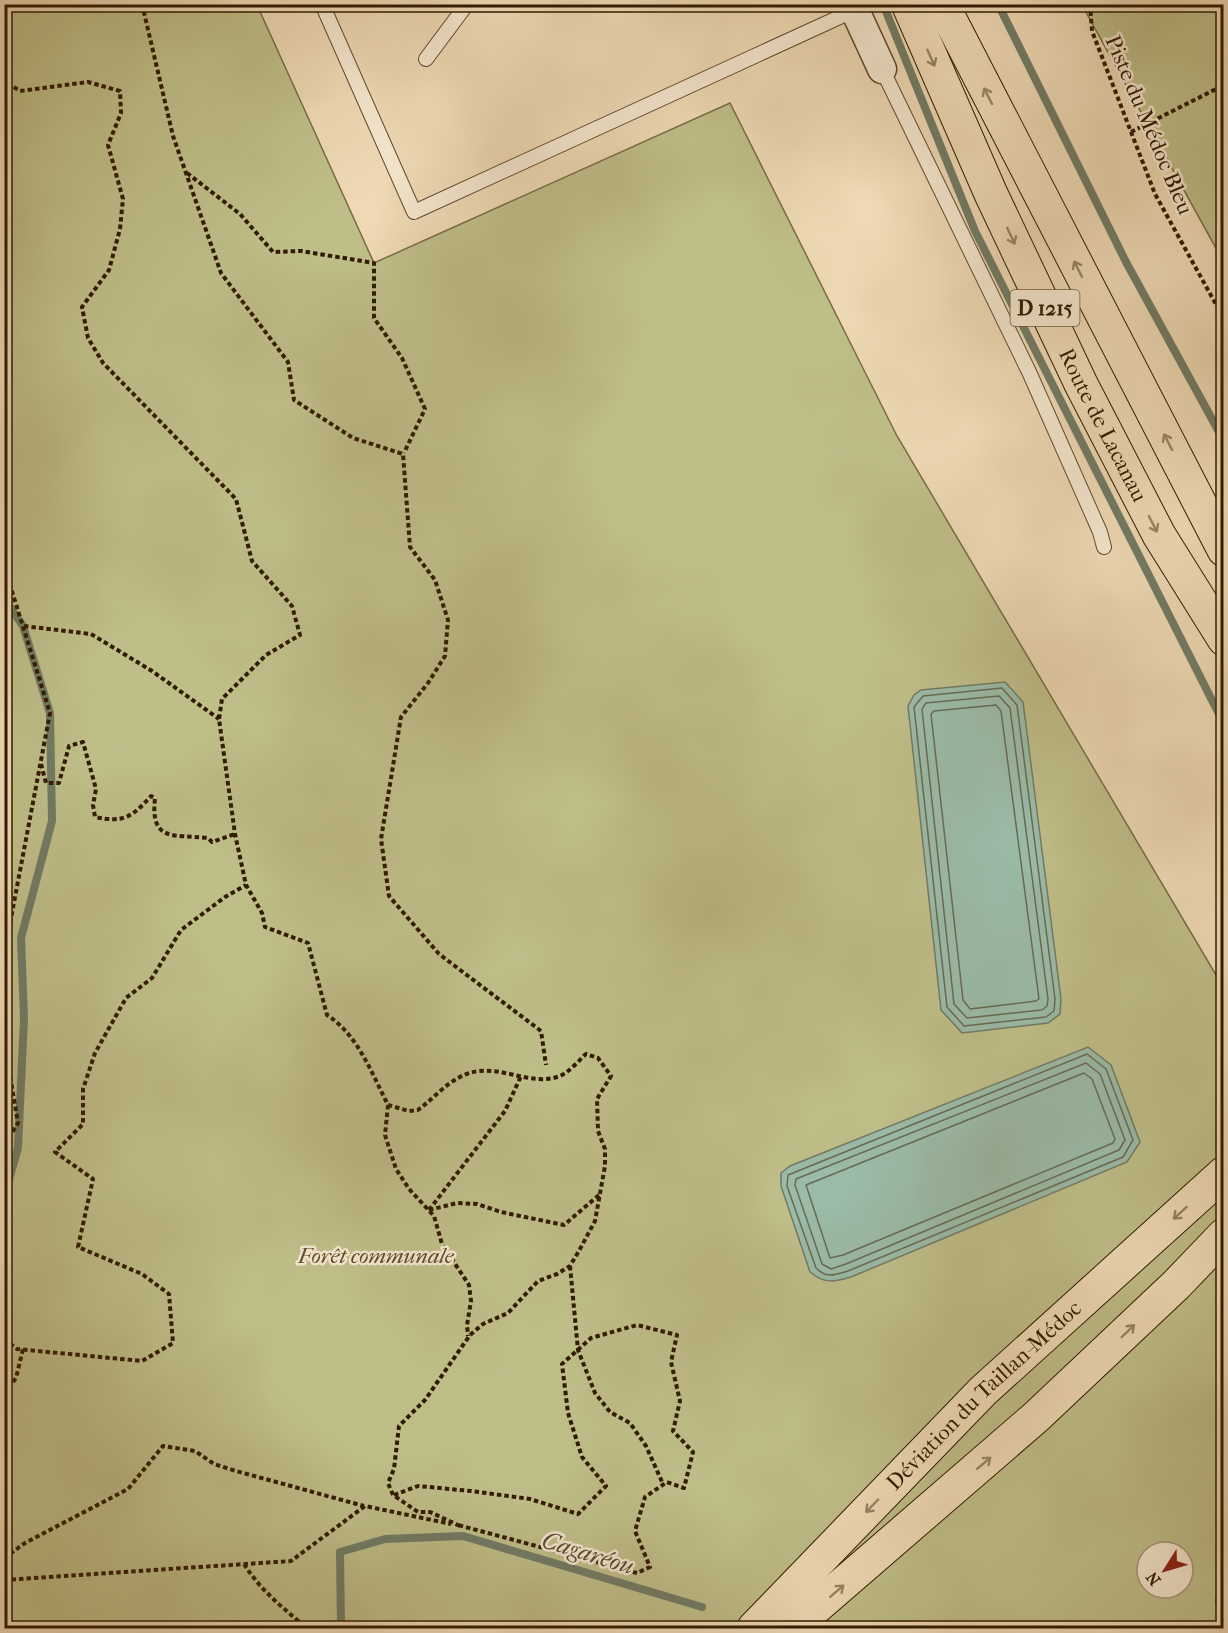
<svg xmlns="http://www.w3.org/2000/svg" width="1228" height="1633" font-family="'IM FELL French Canon',serif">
  <rect width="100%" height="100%" fill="#eed9b4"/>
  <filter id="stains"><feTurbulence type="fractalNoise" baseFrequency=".00333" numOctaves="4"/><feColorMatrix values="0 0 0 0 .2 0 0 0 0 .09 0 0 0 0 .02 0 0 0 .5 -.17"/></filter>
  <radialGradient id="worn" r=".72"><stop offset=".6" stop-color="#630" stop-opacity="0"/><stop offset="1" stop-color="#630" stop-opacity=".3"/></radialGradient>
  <path fill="#bfbe89" stroke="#786c44" stroke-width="1.5" fill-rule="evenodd" d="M5,5h252l117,258 356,-160 167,333 319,539 7,9v644h-1218zM1147,1552h36v36h-36z
    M1082,5h141v256z"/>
  <path fill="#9bbba8" stroke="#717b65" stroke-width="1.5" d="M1005,682l18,20 38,297 -1,15 -12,9 -86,10 -21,-23 -33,-304 6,-11 7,-5z
    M1088,1047l23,18 29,77 -13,20 -276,115c-17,5 -27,7 -41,-5l-29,-86v-13l9,-7z"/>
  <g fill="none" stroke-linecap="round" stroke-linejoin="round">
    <path stroke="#666b54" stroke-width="1.5" d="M1002,688l15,17 38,294 -1,12 -8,6 -82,9 -17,-19 -33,-300 9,-11z
      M999,696l11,12 38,291 -1,7 -5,4 -75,8 -13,-14 -32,-295 4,-6z
      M996,705l5,6 38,288 -3,2 -66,8 -7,-9 -32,-286 3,-3z
      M1087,1054l19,15 27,71 -10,17 -275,114c-13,4 -21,8 -32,-3l-29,-82 1,-11z
      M1086,1063l14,11 25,66 -6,10 -273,114 -15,5 -9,-5 -27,-79 1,-6z
      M1084,1073l8,6 23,60 -2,4 -270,112 -13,3 -24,-73z"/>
    <path stroke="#717b65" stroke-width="8" d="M883,4l92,227 249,493
      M998,4l128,258 98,179
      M4,599l19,27 27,87 2,108 -31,117 3,80 -6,130 -14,49
      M341,1628l-1,-76 45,-13 78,-3 239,71"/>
    <g stroke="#604a2d" stroke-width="16">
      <path id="lane" d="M322,4l92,208 441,-202
        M426,59l41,-55
        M882,69l148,305 70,158 4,15
        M1223,1601l1,2"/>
    </g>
    <g stroke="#604a2d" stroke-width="31">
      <path id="street" d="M852,4l30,65"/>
    </g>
    <g stroke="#311b00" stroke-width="35">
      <g id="primary">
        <path id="s1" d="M908,4l83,190 90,190 78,151 65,104"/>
        <path d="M942,4l282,546"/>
        <path id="s2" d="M754,1628l229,-237 241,-218"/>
        <path d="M792,1628l244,-211 140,-132 48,-50"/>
      </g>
    </g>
    <path stroke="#311b00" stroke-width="4" stroke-dasharray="4.5 3" stroke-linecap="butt" d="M142,4l31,132 48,137 67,89 6,38 59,38 50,16 7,93 25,33 13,40 -3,36 -17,27 -27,34 -20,122 8,57 50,58 102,77 5,34
      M1090,4l2,27 63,163 69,125
      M4,45l5,39 11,7 68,-9 32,9 1,22 -13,32 15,54 -3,30 -11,41 -27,37 6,31 15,25 133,136 16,62 40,45 8,29 -34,20 -44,44 -3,20 16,115 11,51 16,28 3,14 43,16 19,72c31,20 44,57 61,90l21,6 9,-1c20,-15 35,-36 61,-39 26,-3 53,14 78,6 11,-3 21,-16 29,-23l12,4 13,18 -14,23 1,32 7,18v17l-10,55 -15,28 -10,17 -13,8 -19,7 -30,32 -25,11 -13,11 -45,65 -26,26 -5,43 -6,14 5,12 25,17h12l30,14
      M1131,132l93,-47
      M187,173l53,41 33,38 28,-1 73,12v55l28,40 23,51 -21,44
      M4,578l6,7 40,128 -46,242
      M24,626l67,8 61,37 67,48
      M41,764l5,19h13l10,-37 14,-4 13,47 -3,16 2,12c29,6 37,0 56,-21l4,2c-5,45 19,36 53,40l4,4 23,-8
      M4,1040l14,83 -14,22
      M388,1105l-3,30 11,34 13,20 25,27 8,28 27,41 2,16 -4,24 1,11
      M429,1210l28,-7 20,1 24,8 63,13 35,-30
      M429,1210l76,-99 16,-35
      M570,1266l8,84 17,43 15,19 20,11 16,23 17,38
      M4,1339l13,10 125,12 31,-18 -4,-49 -27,-20 -64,-27 15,-68 -38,-27 28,-28v-35l12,-36 31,-55 26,-20 29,-48 44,-33 21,-12
      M4,1394l12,-16 7,-29
      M394,1495l24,-9 53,5 59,8 48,15 28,-28 -24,-29 -14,-44 -6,-49 29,-26 46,-13 40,10 -6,27 9,39 -7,30 20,21 -9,36 -17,-6 -22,15 -10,34 15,36 -13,6 -179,-48
      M4,1558l21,-15 103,-54 35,-43 32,5 19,13 22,7 128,35
      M244,1564c17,27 40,45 63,64
      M4,1580l287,-19 74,-55 86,18"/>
    <use href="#lane" stroke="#f4e6ce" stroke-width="14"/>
    <use href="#street" stroke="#f4e6ce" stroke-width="28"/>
    <use href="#primary" stroke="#eed9b4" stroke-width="33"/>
  </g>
  <defs><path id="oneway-shaft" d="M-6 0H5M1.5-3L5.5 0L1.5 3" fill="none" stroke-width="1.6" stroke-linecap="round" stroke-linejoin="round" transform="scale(1.5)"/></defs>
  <g stroke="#998463">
    <use href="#oneway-shaft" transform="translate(931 58) rotate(66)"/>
    <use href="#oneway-shaft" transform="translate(988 96) rotate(-117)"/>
    <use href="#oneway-shaft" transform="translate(1011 236) rotate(65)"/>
    <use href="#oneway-shaft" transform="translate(1078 269) rotate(-117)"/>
    <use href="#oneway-shaft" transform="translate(1168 442) rotate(-117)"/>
    <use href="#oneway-shaft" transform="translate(1153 524) rotate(63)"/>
    <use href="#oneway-shaft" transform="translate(1180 1213) rotate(138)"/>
    <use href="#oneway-shaft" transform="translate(1128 1331) rotate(-44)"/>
    <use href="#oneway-shaft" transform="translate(984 1463) rotate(-41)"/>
    <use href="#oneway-shaft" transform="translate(872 1506) rotate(134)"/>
    <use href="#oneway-shaft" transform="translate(837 1591) rotate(-41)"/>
  </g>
  <g text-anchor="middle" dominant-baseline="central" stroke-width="5" stroke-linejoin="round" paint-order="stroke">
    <rect fill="#f4e6ce" stroke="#6c583e" stroke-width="1.5" x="1010.5" y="290" width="69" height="36" rx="4.5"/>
    <g font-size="21" font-weight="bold" fill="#311b00">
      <text x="1045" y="308">D 1215</text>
    </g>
    <g font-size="22" fill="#311b00" stroke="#f4e6ce">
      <text transform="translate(1149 125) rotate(67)">Piste du Médoc Bleu</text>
      <text stroke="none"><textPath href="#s1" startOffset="464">Route de Lacanau</textPath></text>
      <text stroke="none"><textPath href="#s2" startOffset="327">Déviation du Taillan-Médoc</textPath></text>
    </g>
    <g font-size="22" font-style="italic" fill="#5c4c29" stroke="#f4e6ce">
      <text x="376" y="1256">Forêt communale</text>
    </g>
    <g font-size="24" font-style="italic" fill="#514b32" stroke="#f4e6ce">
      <text transform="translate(588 1553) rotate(17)">Cagaréou</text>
    </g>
  </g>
  <rect width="1228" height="1633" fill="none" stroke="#eed9b4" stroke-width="24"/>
  <rect x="6" y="6" width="1216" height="1621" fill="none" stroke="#311b00" stroke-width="3"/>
  <rect x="12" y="12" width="1204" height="1609" fill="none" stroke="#311b00" stroke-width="1.5"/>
  <g transform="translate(1165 1570) rotate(233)"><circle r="28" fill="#f4e6ce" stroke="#a6957c" stroke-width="1.5"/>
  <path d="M0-4.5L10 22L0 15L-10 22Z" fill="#8f2418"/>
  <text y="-9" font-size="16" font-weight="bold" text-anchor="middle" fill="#311b00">N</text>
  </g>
  <rect width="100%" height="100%" filter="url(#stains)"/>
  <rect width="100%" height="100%" fill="url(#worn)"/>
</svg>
